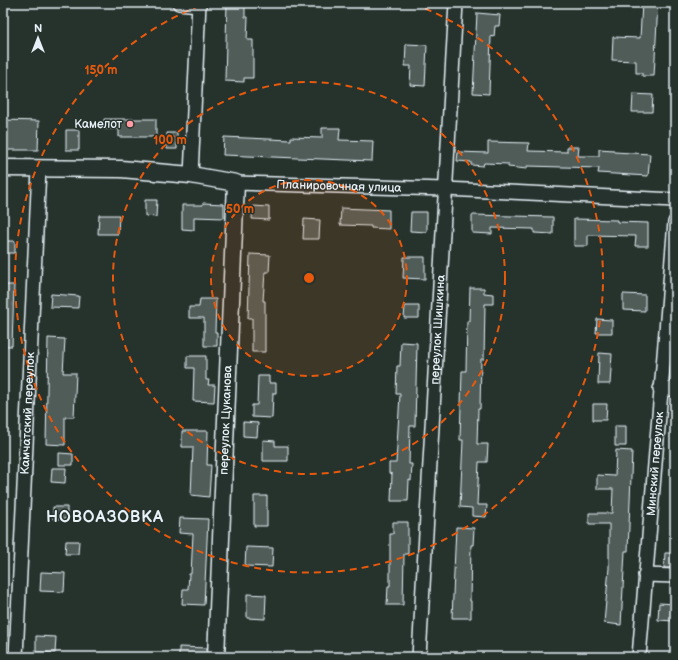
<svg xmlns="http://www.w3.org/2000/svg" width="678" height="660" font-family="'Balsamiq Sans',sans-serif">
  <rect width="100%" height="100%" fill="#26332d"/>
  <filter id="ink" filterUnits="userSpaceOnUse"><feTurbulence type="fractalNoise" baseFrequency=".025" numOctaves="2"/><feDisplacementMap in="SourceGraphic" scale="8" xChannelSelector="R" yChannelSelector="G"/><feConvolveMatrix kernelMatrix="1 2 1 2 8 2 1 2 1" color-interpolation-filters="sRGB"/></filter>
  <g filter="url(#ink)">
    <path fill="#505c59" stroke="#e8f1f8" d="M227,3h18v14h3l-1,23h6v38h-9v4l-19,-1z
      M642,3h16l-4,73h-12v-3h-6v-12l-24,-1 1,-23 27,1z
      M477,13l23,2 -1,11h-4l-1,11 -3,-1 -2,58 -16,-1z
      M406,44l21,1 -2,41 -15,-1 1,-19h-6z
      M633,94l20,1 -1,17h-20z
      M104,119h52v18h-37v-8h-15z
      M3,120l36,1 -1,29h-35z
      M322,128h18l-1,12 34,1 -1,20 -149,-6 1,-18 67,3v-3l31,1z
      M66,130h13v20h-13z
      M167,133h10v16h-10z
      M488,142l41,1 -1,8 39,1v-5h12l-1,9h21v-7l15,1v2l36,2 -2,22 -50,-3 1,-5 -72,-2v3l-19,-2v-3l-24,-1 -1,3 -12,-1v-3l-14,-1 1,-9 30,1z
      M145,200h12l-1,17 -11,-1z
      M203,203l21,1v14l-30,-1v13l-12,-1v-24h21z
      M253,206l16,1v13l-17,-1z
      M341,208l48,2v19l-18,-1v-2l-31,-1z
      M411,212h16v20l-17,-1z
      M99,215h20l-1,19h-20z
      M472,215l81,2v17l-19,-1v-4l-42,-1v6l-20,-1z
      M304,219l16,1 -1,19h-16z
      M574,219l43,1v2l31,1v23h-13l1,-10 -48,-1v11h-14z
      M3,241h12v12h-12z
      M250,254l20,1 -1,17h-4l-2,29h2v51h-13v-34h-4z
      M404,257h21v22l-22,-1z
      M3,285h11l-2,61h-9z
      M470,288h14v5l9,1v10h-8l-1,55h-3l-1,50h-2l-1,35h11l-1,18h-8l-2,43h10l-1,12 -14,-1v-8l-12,-1 3,-67h-3l2,-69h4l1,-50h2z
      M51,294l28,2 -1,12 -28,-1z
      M623,294l22,1v16l-22,-1z
      M200,299h16l-1,33h2v14h-13v-28h-15v-11h10z
      M405,306h14v12h-15z
      M597,319l15,1v13h-16z
      M48,338l17,1 -2,34h13l-2,44h-9v28l-19,-1z
      M401,342l16,1 -2,83h-5l-1,38h3l-1,17 -2,-1 -1,21h-17l1,-27 -3,-1v-10h7l4,-69h-4l1,-28h3z
      M599,353l13,1 -2,30h-12z
      M187,356h19v24h3l-1,5h7l-1,17 -21,-1 1,-33h-7z
      M258,376h11v7h7v10h-3l-1,25 -20,-1v-12h5z
      M593,404h14l-1,16h-13z
      M243,422l15,1 -1,14 -14,-1z
      M615,426h11v20h-11z
      M182,431h26l-1,34h4l-2,32 -18,-2 2,-48h-11z
      M263,440l12,1v5h13v15h-25z
      M616,450l16,1 -4,100h-3l-4,74 -17,-2 5,-55v-44h-20v-11h23l1,-24h-16v-14l18,1z
      M59,453l14,1v11h-14z
      M52,468h14l-1,15 -14,-1z
      M254,496h13v30h-13z
      M53,507h14v12h-14z
      M180,518l28,1 -4,86 -22,-1 1,-15h5l1,-15h2l2,-40 -14,-1z
      M393,522h15v32h-4l-1,51h-16l1,-19h2v-52h3z
      M456,527l18,1 -1,17h-2l-1,56h1v17h-19z
      M66,541h13l-1,13h-13z
      M246,547l27,1 -1,19 -27,-1z
      M665,553h10v15h-11z
      M41,572l24,1 -1,19 -24,-1z
      M247,594l19,1 -1,24 -18,-1z
      M659,603l16,1v17l-17,-1z
      M36,636l20,1 -1,16 -19,-1z
      M179,647l28,1v9h-28z"/>
    <g fill="none" stroke-linecap="round" stroke-linejoin="round">
      <g stroke="#e8f1f8" stroke-width="16">
        <g id="minor">
          <path d="M179,3l20,2"/>
          <path d="M191,175l8,-172"/>
          <path id="s1" d="M236,183l209,6 230,11"/>
          <path d="M660,389h15"/>
          <path d="M645,575l30,1"/>
          <path id="s2" d="M16,657l23,-488"/>
          <path id="s3" d="M419,657l37,-654"/>
          <path id="s4" d="M639,657l36,-435"/>
        </g>
      </g>
      <g stroke="#e8f1f8" stroke-width="19">
        <path id="major" d="M3,168l118,1 70,6 45,8 -20,474"/>
      </g>
      <use href="#minor" stroke="#26332d" stroke-width="13"/>
      <use href="#major" stroke="#26332d" stroke-width="16"/>
    </g>
  </g>
  <circle cx="309" cy="278" r="98" fill="#e8590c" fill-opacity=".12"/>
  <g fill="none" stroke="#e8590c" stroke-width="2" stroke-dasharray="7 5">
    <circle cx="309" cy="278" r="98"/>
    <circle cx="309" cy="278" r="196"/>
    <path d="M414 4A294 294 0 1 1 204 4"/>
  </g>
  <circle fill="#ff9aa2" stroke="#26332d" stroke-width="1.5" cx="130" cy="124" r="4"/>
  <g text-anchor="middle" dominant-baseline="central" stroke-width="3" stroke-linejoin="round" paint-order="stroke">
    <g font-size="12" fill="#e8f1f8" stroke="#26332d" text-anchor="end">
      <text x="122" y="124">Камелот</text>
    </g>
    <g font-size="12" fill="#e8f1f8" stroke="#26332d">
      <text stroke="none"><textPath href="#s1" startOffset="103">Планировочная улица</textPath></text>
      <text stroke="none"><textPath href="#s3" startOffset="328">переулок Шишкина</textPath></text>
      <text stroke="none"><textPath href="#s2" startOffset="244">Камчатский переулок</textPath></text>
      <text transform="translate(226 420) rotate(-88)">переулок Цуканова</text>
      <text stroke="none"><textPath href="#s4" startOffset="194">Минский переулок</textPath></text>
    </g>
    <g font-size="16" font-weight="bold" letter-spacing="1" fill="#e8f1f8" stroke="#26332d">
      <text x="105" y="517">НОВОАЗОВКА</text>
    </g>
  </g>
  <circle cx="309" cy="278" r="6" fill="#e8590c" stroke="#26332d" stroke-width="2"/>
  <g font-size="12" text-anchor="middle" font-weight="bold" fill="#e8590c" stroke="#26332d" stroke-width="3" stroke-linejoin="round" paint-order="stroke">
    <text x="101" y="74">150 m</text>
    <text x="170" y="144">100 m</text>
    <text x="240" y="213">50 m</text>
  </g>
  <rect width="678" height="660" fill="none" stroke="#26332d" stroke-width="16"/>
  <rect x="8" y="8" width="662" height="644" fill="none" stroke="#e8f1f8" stroke-width="1.5" filter="url(#ink)"/>
  <g transform="translate(38 38)" stroke="#26332d" stroke-width="3" paint-order="stroke">
  <path d="M0-3L7 15L0 10L-7 15Z" fill="#e8f1f8"/>
  <text y="-6" font-size="11" font-weight="bold" text-anchor="middle" fill="#e8f1f8">N</text>
  </g>
</svg>
